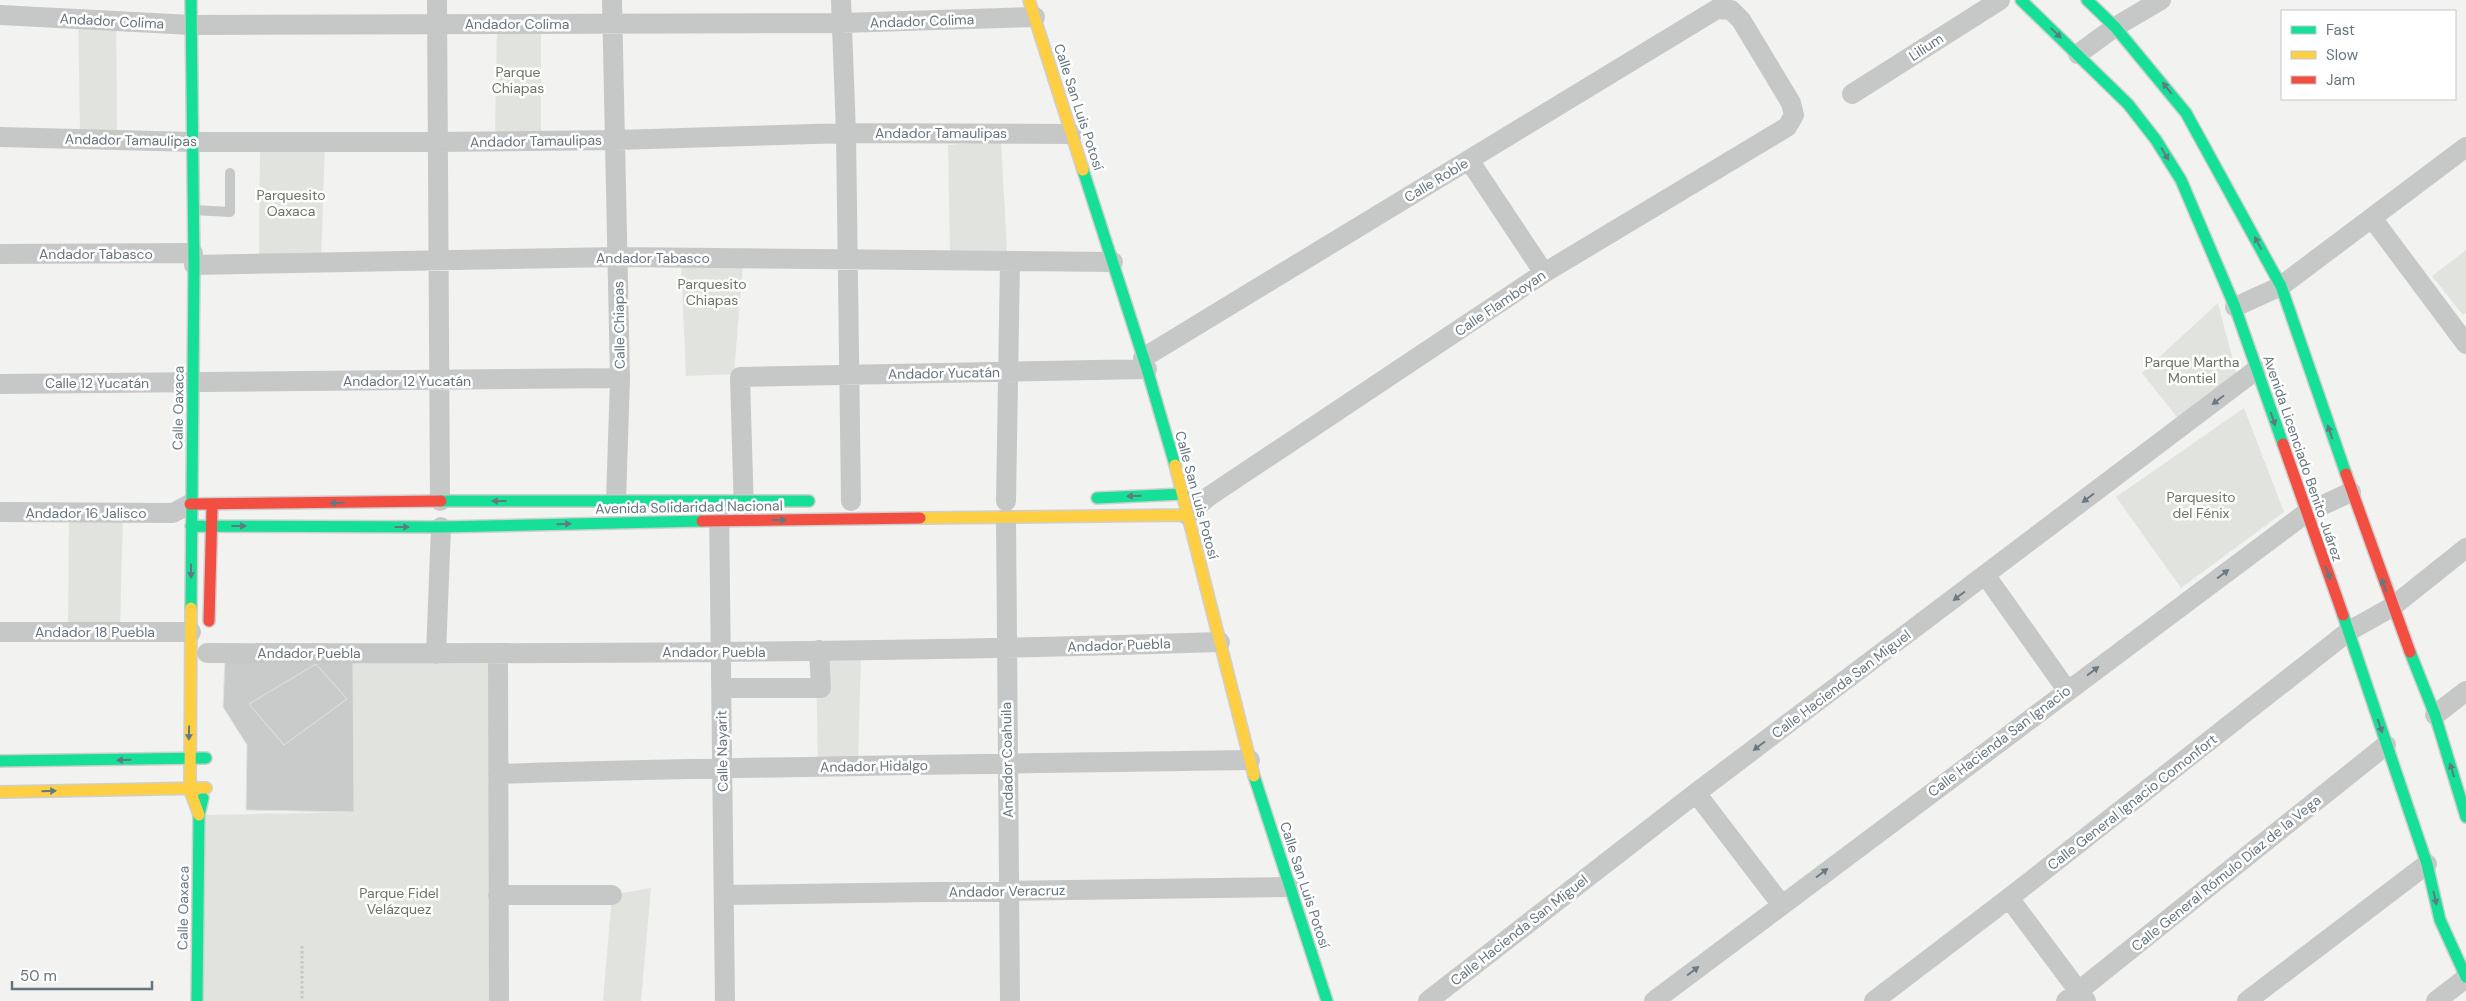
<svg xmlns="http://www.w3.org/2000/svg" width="2466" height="1001" font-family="'DM Sans',sans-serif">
  <rect width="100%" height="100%" fill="#f2f2f0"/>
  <path fill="#e1e4de" d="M78,11l38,3 1,121 -37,-2z
    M497,27h44v107h-46z
    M1001,141l6,110h-57l-2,-106z
    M325,142l-4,121 -62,-1 1,-118z
    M2466,250v63l-3,2 -31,-39z
    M681,262l62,1 -9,111 -48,2z
    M2218,303l19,73 -57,45 -38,-48z
    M2244,408l40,104 -103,76 -65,-91z
    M123,516l-3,111 -52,-2 1,-108z
    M353,653h145l1,348h-302l2,-186 155,-3z
    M861,653l-3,114h-40l-2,-113z
    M651,888l-10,113h-38l9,-106z"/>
  <path fill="#c9caca" stroke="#e1e1e0" d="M353,660l1,152 -108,-2 1,-65 -24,-38 2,-46z
    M316,664l31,35 -63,46 -35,-41z"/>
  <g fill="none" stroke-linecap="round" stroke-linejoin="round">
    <g stroke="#cfcfcf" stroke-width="14">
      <path id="fast" d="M2021,0l107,104 28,36 25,40 54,127 48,137
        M2087,0l28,27 71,86 95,173 65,188
        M1083,170l64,199 28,96
        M1097,498l86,-4
        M441,501h368
        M191,526l250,1 261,-6
        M191,608l3,-343 -3,-265
        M2343,615l84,249 13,56 26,57
        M2410,652l25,63 31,102
        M0,761l206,-3
        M1254,776l73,225
        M197,1001l2,-186 4,-17"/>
    </g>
    <g stroke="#cfcfcf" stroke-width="14">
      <path id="slow" d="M1029,0l54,170
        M1175,465l79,311
        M920,518l267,-3
        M191,608l-1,182 9,25
        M0,792l206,-4"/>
    </g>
    <g stroke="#cfcfcf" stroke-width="14">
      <path id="jam" d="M2283,444l60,171
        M2346,474l64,178
        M190,504l251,-3
        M702,521l218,-3
        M209,621l3,-112"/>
    </g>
    <path stroke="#c4c5c6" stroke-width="3" stroke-dasharray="2.5 2.5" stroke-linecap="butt" d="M302,946v55"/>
    <path stroke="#c6c8c8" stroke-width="10" d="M194,210l36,2v-39"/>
    <path stroke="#c6c8c8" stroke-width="20" d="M437,0l3,501
      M612,0l8,378 -4,123
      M841,0l5,133 5,368
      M0,15l192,10 649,-2 194,-6
      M2078,54l37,-27 46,-27
      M1852,94l148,-94
      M0,137l193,5h245l178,-2 230,-7 226,1
      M1469,160l75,113
      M2372,218l94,126
      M0,254l193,-1
      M194,265l423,-8 496,5
      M2235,307l46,-21 185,-139
      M1143,358l574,-349 14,1 10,10 50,83 3,12 -7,12 -243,146 -336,224 -21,18
      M0,384l620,-6
      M1006,501l4,-240
      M719,508l6,493
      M0,512l173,1 17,-9
      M744,513l-4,-136 407,-8
      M1006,518l4,483
      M1986,576l81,114
      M0,632h191
      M207,653c338,1 676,0 1013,-11
      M498,653l1,348
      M436,654l5,-127
      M722,688h99l-2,-38
      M2435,715l31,-24
      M498,774c251,-8 502,-10 752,-14
      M1696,793l85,111
      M498,895h114
      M724,895l566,-8
      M2009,898l77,103
      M1428,1001l268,-208 560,-423
      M1654,1001l652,-488 45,-21
      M1874,1001l135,-103 340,-267 43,-24 74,-59
      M2066,1001l320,-256
      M2247,1001l180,-137
      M2436,1001l30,-23"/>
    <use href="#fast" stroke="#16e098" stroke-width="11"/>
    <use href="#slow" stroke="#ffcf43" stroke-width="11"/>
    <use href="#jam" stroke="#f24e42" stroke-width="11"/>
  </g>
  <defs><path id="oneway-solid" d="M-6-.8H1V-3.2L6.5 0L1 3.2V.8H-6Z" transform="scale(1.25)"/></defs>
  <g fill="#617a7f">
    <use href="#oneway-solid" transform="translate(2056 33) rotate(44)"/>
    <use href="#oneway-solid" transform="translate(2167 88) rotate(-128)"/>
    <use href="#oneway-solid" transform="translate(2165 154) rotate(59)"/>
    <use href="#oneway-solid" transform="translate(2258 243) rotate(-118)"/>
    <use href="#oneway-solid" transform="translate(2273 419) rotate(71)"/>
    <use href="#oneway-solid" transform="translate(2330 432) rotate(-109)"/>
    <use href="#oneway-solid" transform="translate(1134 496) rotate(178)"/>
    <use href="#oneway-solid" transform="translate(499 501) rotate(180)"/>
    <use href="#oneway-solid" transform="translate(337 503) rotate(179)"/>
    <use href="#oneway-solid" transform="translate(779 520)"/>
    <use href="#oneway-solid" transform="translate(564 524) rotate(-1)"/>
    <use href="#oneway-solid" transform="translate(239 526)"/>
    <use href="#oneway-solid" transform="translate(402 527)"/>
    <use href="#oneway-solid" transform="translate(191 571) rotate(90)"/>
    <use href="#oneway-solid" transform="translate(2328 573) rotate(70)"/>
    <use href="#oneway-solid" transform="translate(2384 585) rotate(-110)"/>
    <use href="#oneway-solid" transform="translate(2380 726) rotate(72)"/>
    <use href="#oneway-solid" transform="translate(189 733) rotate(91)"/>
    <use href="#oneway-solid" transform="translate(124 760) rotate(179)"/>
    <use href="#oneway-solid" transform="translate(2452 770) rotate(-107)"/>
    <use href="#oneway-solid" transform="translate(49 791) rotate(-1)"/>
    <use href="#oneway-solid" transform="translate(2435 898) rotate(77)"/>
  </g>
  <g fill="#6a7982">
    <use href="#oneway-solid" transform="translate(2218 400) rotate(143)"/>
    <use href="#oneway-solid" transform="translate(2088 498) rotate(143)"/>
    <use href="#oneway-solid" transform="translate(2223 574) rotate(-37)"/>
    <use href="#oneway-solid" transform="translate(1959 596) rotate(143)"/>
    <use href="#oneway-solid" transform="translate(2093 671) rotate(-37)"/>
    <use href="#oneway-solid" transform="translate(1759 746) rotate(143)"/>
    <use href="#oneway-solid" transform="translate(1822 873) rotate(-37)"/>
    <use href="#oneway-solid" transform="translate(1693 971) rotate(-37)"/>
  </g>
  <g text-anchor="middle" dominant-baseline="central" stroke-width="5" stroke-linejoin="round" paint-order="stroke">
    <g font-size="14" fill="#65757e" stroke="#fff">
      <text transform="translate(112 21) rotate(3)">Andador Colima</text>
      <text transform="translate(922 21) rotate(-2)">Andador Colima</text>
      <text x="517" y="24">Andador Colima</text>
      <text transform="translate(1926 47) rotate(-33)">Lilium</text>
      <text transform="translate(1079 107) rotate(72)">Calle San Luis Potosí</text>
      <text x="941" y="133">Andador Tamaulipas</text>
      <text transform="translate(131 140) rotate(1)">Andador Tamaulipas</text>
      <text transform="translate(536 141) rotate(-1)">Andador Tamaulipas</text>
      <text transform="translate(1436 180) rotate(-31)">Calle Roble</text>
      <text x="96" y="254">Andador Tabasco</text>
      <text x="653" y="258">Andador Tabasco</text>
      <text transform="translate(1500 303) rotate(-34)">Calle Flamboyan</text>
      <text transform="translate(619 325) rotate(-91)">Calle Chiapas</text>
      <text transform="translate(944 373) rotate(-1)">Andador Yucatán</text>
      <text x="407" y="381">Andador 12 Yucatán</text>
      <text x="97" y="383">Calle 12 Yucatán</text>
      <text transform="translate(178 408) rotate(-89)">Calle Oaxaca</text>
      <text transform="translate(2303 458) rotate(71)">Avenida Licenciado Benito Juárez</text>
      <text transform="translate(1197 495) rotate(75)">Calle San Luis Potosí</text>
      <text transform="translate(689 507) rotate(-1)">Avenida Solidaridad Nacional</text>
      <text x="86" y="513">Andador 16 Jalisco</text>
      <text x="95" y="632">Andador 18 Puebla</text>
      <text transform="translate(1119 645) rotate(-2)">Andador Puebla</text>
      <text x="714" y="652">Andador Puebla</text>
      <text x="309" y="653">Andador Puebla</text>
      <text transform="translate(1841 684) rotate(-37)">Calle Hacienda San Miguel</text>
      <text transform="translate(1999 741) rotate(-37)">Calle Hacienda San Ignacio</text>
      <text transform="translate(722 751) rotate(-91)">Calle Nayarit</text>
      <text transform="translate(1007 760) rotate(-91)">Andador Coahuila</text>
      <text transform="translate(874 766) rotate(-1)">Andador Hidalgo</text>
      <text transform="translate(2132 802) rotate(-38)">Calle General Ignacio Comonfort</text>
      <text transform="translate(2226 873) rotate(-39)">Calle General Rómulo Díaz de la Vega</text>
      <text transform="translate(1305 885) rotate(72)">Calle San Luis Potosí</text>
      <text transform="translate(1007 891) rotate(-1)">Andador Veracruz</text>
      <text transform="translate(183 908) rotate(-89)">Calle Oaxaca</text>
      <text transform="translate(1519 930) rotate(-38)">Calle Hacienda San Miguel</text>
    </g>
    <g font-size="14" fill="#697663" stroke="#fff">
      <text x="518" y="72">Parque<tspan x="518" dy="16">Chiapas</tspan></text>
      <text x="291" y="195">Parquesito<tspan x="291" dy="16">Oaxaca</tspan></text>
      <text x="712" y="284">Parquesito<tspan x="712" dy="16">Chiapas</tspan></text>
      <text x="2192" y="362">Parque Martha<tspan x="2192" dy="16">Montiel</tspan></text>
      <text x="2201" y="497">Parquesito<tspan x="2201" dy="16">del Fénix</tspan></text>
      <text x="399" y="893">Parque Fidel<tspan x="399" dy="16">Velázquez</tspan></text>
    </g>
  </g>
  <rect x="2281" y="10" width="175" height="90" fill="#ffffff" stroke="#c1c8cb"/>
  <rect x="2291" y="26" width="25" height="8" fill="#16e098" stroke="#c1c8cb"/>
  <text x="2326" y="35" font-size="15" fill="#65757e">Fast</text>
  <rect x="2291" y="51" width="25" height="8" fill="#ffcf43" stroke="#c1c8cb"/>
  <text x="2326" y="60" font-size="15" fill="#65757e">Slow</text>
  <rect x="2291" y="76" width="25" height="8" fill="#f24e42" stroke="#c1c8cb"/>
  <text x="2326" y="85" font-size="15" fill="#65757e">Jam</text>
  <path d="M12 981v8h140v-8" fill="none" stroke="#65757e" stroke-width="2.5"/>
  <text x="20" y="981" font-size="15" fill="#65757e" stroke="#ffffff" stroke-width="4" paint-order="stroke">50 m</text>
</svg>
